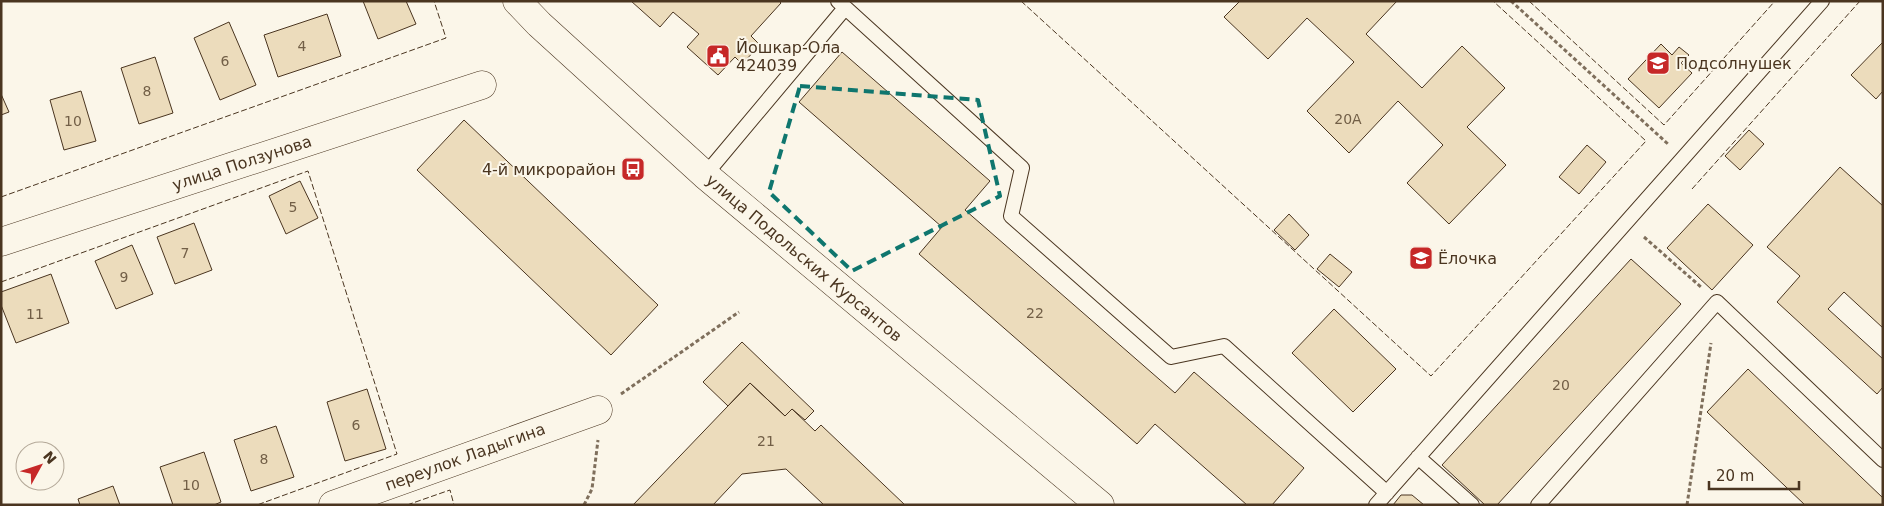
<svg xmlns="http://www.w3.org/2000/svg" width="1884" height="506" font-family="'DejaVu Sans',sans-serif">
  <rect width="100%" height="100%" fill="#fbf6e9"/>
  <path fill="#ecdcbc" stroke="#4a3520" d="M363,1h43l10,23 -38,15z
    M631,1h148l2,2 -30,33 9,9 -18,19 -7,-7 -17,18 -31,-28 12,-13 -26,-22 -13,15z
    M1240,1h157l-31,33 56,54 40,-42 43,42 -38,39 39,38 -57,59 -42,-41 36,-38 -45,-44 -49,52 -42,-42 47,-49 -47,-44 -39,41 -44,-42z
    M327,14l14,42 -63,21 -14,-42z
    M229,22l27,63 -36,15 -26,-62z
    M1883,42v49l-7,8 -25,-24z
    M1661,44l11,11 7,-8 10,8 -8,8 11,10 -33,35 -31,-29z
    M842,52l148,129 -25,29 210,183 19,-21 110,96 -32,37h-25l-92,-81 -18,20 -218,-190 23,-27 -143,-125z
    M155,57l18,56 -34,11 -18,-56z
    M81,91l15,50 -32,9 -14,-50z
    M1,94l8,18 -8,3z
    M464,120l194,185 -47,50 -194,-185z
    M1749,130l15,14 -24,26 -15,-14z
    M1587,145l19,17 -27,32 -20,-17z
    M1840,167l43,39v122l-39,-36 -16,17 55,50v28l-6,7 -100,-92 23,-26 -33,-29z
    M300,181l18,37 -32,16 -17,-38z
    M1708,204l45,41 -41,45 -45,-42z
    M1289,214l20,21 -14,15 -21,-20z
    M194,223l18,47 -37,14 -18,-47z
    M132,245l21,49 -37,15 -21,-48z
    M1330,254l22,18 -13,15 -22,-18z
    M1631,259l50,45 -184,201h-12l-43,-40z
    M51,274l18,49 -53,20 -15,-38v-13z
    M1334,309l62,60 -43,43 -61,-59z
    M742,342l72,69 -9,9 -13,-11 -7,7 -35,-33 -22,23 -25,-24z
    M1748,369l135,129v7h-78l-98,-93z
    M750,383l35,33 7,-7 23,22 6,-6 84,80h-81l-38,-36 -44,5 -29,31h-80z
    M367,389l19,60 -41,12 -18,-59z
    M276,426l18,51 -43,14 -17,-51z
    M204,452l17,50 -7,3h-41l-13,-38z
    M113,486l7,19h-40l-2,-6z
    M1401,495h11l12,10h-31z"/>
  <g fill="none" stroke-linecap="round" stroke-linejoin="round">
    <g stroke="#4a3520" stroke-width="16">
      <path id="lane" d="M838,1l184,167 -11,48 160,141 53,-11 163,147
        M705,175l140,-167
        M1418,457l54,48
        M1376,505l446,-504
        M1538,505l179,-203 166,158"/>
    </g>
    <g stroke="#4a3520" stroke-width="29">
      <path id="street" d="M1,242l481,-157
        M333,505l265,-95"/>
    </g>
    <g stroke="#4a3520" stroke-width="29">
      <path id="secondary" d="M517,1l22,23 166,151 395,330"/>
    </g>
    <path stroke="#7f6f5c" stroke-width="3" stroke-dasharray="4 2.5" stroke-linecap="butt" d="M1511,1l157,143
      M1644,237l57,50
      M621,394l118,-82
      M584,505l8,-16 6,-49
      M1687,505l24,-162"/>
    <use href="#lane" stroke="#fbf6e9" stroke-width="14"/>
    <use href="#street" stroke="#fbf6e9" stroke-width="28"/>
    <use href="#secondary" stroke="#fbf6e9" stroke-width="28"/>
    <path stroke="#4a3520" stroke-width="1" stroke-dasharray="6 2.5" stroke-linecap="butt" d="M1021,1l410,375 215,-235 -153,-140
      M1529,1l135,124 111,-124
      M1692,189l168,-188
      M1,197l445,-159 -12,-37
      M1,282l307,-111 89,283 -140,51
      M407,505l43,-15 4,15"/>
  </g>
  <path fill="none" stroke="#0f766e" stroke-width="4" stroke-dasharray="10 6" stroke-linejoin="round" d="M800,86l178,14 22,96 -148,75 -83,-79z"/>
  <defs>
    <g id="civic-square" transform="scale(1.25)"><rect x="-9" y="-9" width="18" height="18" rx="4" fill="#c62828" stroke="#fbf6e9"/><path d="M-.6-6.5H3V-4.5H.6V-3L4-1V1h2V6H-6V1h2V-1L-.6-3ZM-1.2 2.5V6h2.4V2.5Z" fill="#fff"/></g>
    <g id="school-square" transform="scale(1.25)"><rect x="-9" y="-9" width="18" height="18" rx="4" fill="#c62828" stroke="#fbf6e9"/><path d="M0-5L7-2L0 1L-7-2ZM-4 1L0 2.5L4 1V4Q0 6-4 4Z" fill="#fff"/></g>
    <g id="bus-square" transform="scale(1.25)"><rect x="-9" y="-9" width="18" height="18" rx="4" fill="#c62828" stroke="#fbf6e9"/><path d="M-5-6H5V4H4V6H2V4H-2V6H-4V4H-5ZM-3.5-4V0h7V-4ZM-3.5 1.2v1.5H-2V1.2ZM2 1.2v1.5H3.5V1.2Z" fill="#fff"/></g>
  </defs>
  <g fill-rule="evenodd">
    <use href="#civic-square" x="718" y="56"/>
    <use href="#school-square" x="1658" y="63"/>
    <use href="#bus-square" x="633" y="169"/>
    <use href="#school-square" x="1421" y="258"/>
  </g>
  <g text-anchor="middle" dominant-baseline="central" stroke-width="4" stroke-linejoin="round" paint-order="stroke">
    <g font-size="14" fill="#725f47">
      <text x="302" y="46">4</text>
      <text x="225" y="61">6</text>
      <text x="147" y="91">8</text>
      <text x="1348" y="119">20А</text>
      <text x="73" y="121">10</text>
      <text x="293" y="207">5</text>
      <text x="185" y="253">7</text>
      <text x="124" y="277">9</text>
      <text x="1035" y="313">22</text>
      <text x="35" y="314">11</text>
      <text x="1561" y="385">20</text>
      <text x="356" y="425">6</text>
      <text x="766" y="441">21</text>
      <text x="264" y="459">8</text>
      <text x="191" y="485">10</text>
    </g>
    <g font-size="16" fill="#4a3520" stroke="#fbf6e9" text-anchor="start">
      <text x="736" y="47">Йошкар-Ола<tspan x="736" dy="18">424039</tspan></text>
      <text x="1676" y="63">Подсолнушек</text>
      <text x="616" y="169" text-anchor="end">4-й микрорайон</text>
      <text x="1438" y="258">Ёлочка</text>
    </g>
    <g font-size="16" fill="#4a3520" stroke="#fbf6e9">
      <text transform="translate(242 163) rotate(-18)">улица Ползунова</text>
      <text transform="translate(804 258) rotate(40)">улица Подольских Курсантов</text>
      <text transform="translate(465 457) rotate(-20)">переулок Ладыгина</text>
    </g>
  </g>
  <rect width="1884" height="506" fill="none" stroke="#4a3520" stroke-width="5"/>
  <g transform="translate(40 466) rotate(50)"><circle r="24" fill="#fbf6e9" stroke="#b4a999"/>
  <path d="M0-4L9 19L0 12L-9 19Z" fill="#c62828"/>
  <text y="-8" font-size="14" font-weight="bold" text-anchor="middle" fill="#4a3520">N</text>
  </g>
  <path d="M1709 481v8h90v-8" fill="none" stroke="#4a3520" stroke-width="2.5"/>
  <text x="1716" y="481" font-size="15" fill="#4a3520" stroke="#fbf6e9" stroke-width="4" paint-order="stroke">20 m</text>
</svg>
